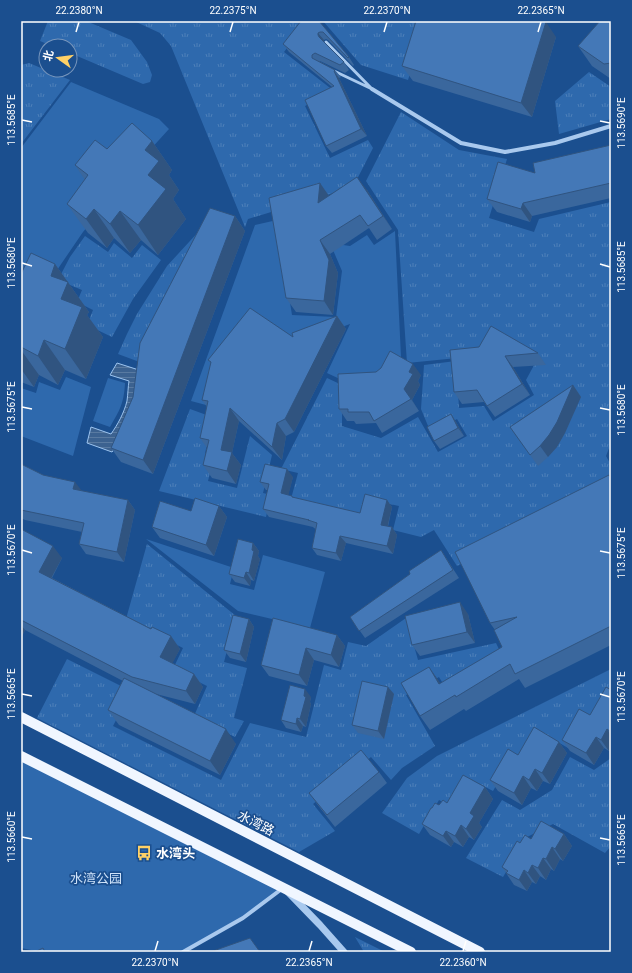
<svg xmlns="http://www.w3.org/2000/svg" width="632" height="973" font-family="Roboto,'Noto Sans SC',sans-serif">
  <defs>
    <pattern id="grass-tufts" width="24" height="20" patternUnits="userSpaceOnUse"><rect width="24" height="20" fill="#2e69ad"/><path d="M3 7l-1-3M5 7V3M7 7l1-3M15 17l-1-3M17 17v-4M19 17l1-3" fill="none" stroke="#4d80b9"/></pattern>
    <pattern id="water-rules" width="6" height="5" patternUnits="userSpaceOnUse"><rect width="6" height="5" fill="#3c6290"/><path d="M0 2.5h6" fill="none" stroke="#597aa1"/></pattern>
  </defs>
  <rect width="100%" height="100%" fill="#1b4f8f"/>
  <path fill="url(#grass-tufts)" d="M48,21h38l45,19 16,22 5,13 -2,7 -7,2 -73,-31v-7h-18l-12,-5z
    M134,21h173l-23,31 50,39 -29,15 25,52 38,-18 5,8 -20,39 -105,32 -3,8 -74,-181 -11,-13z
    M323,21h103l-18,59 -47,-15z
    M29,63l41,17 -49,64v-79z
    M589,72l22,15v32l-52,15 -4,-33z
    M401,112l58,38 48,9 -18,59 45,14 5,-13 72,-17v241l-5,13 5,9v23l-154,78 -23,-36 -13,7 -28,-7 6,-24 -32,-7 -4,18 -72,-18 7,-26 -17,-4 46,-91 15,7v41l39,12 37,-21 20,35 29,-16 -10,-17 -26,14 -10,-24 3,-44 32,-4 3,47 25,-2 9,15 41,-26 -8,-15 13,-24 -52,-1 -80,8 -9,-133 -32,-49z
    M212,217l-67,147 -27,-10 9,-20 10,-20 30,-48z
    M85,236l23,16 6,-9 18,15 10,-13 19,15 -28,39 -21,38 -25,-12 6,-15 -16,-8 5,-12 -24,-10 12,-23z
    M190,409l22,8 -7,37 9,2 -6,25 29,7 13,-52 22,19 -9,38 8,2 -5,22 -107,-26z
    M147,544l89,72 -12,46 23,6 -13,50 10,3 -9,16 -41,-21 13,-30 -34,-17 10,-21 -57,-29z
    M406,618l12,42 78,-17 9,19 -55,33 -11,-18 -33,18 29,51 -33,22 -11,12 -20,-23 -58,47 22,27 -36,21 -262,-134 30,-59 64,32 -18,35 108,54 29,-57 56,14 18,-72 17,5 7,-28 18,4z
    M611,669v27l-14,24 -10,-5 -19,33 -27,-16 -17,28 -11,-5 -20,36 -21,-11 -17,29 -16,-9 -20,34 -37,-21 25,-35 30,-22z
    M570,757l24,13 17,-12v88l-6,7 -52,-29 -26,13 -24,40 -37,-19 36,-58 18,10 32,-20z
    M355,937l30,15h-21z"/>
  <path fill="#2e69ad" d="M71,82l88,37 10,10 -41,45 -24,33 -21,25 -30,44 -32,29v-157z
    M277,220l15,95 44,2 6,-46 -12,-28 20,3 17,-11 7,10 21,-14 6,126 -22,23 -35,1 -17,-8 23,-49 -51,19 -93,62 -15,-4 64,-176z
    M66,377l25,10 -18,69 -52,-20v-48l15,5 3,-11 21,8z
    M108,378l17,5c-1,20 -5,27 -15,44l-17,-6z
    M146,539l88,29 -4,16 24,6 9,-35 62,17 -15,56 -72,-17z
    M21,756l262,132 -40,29 -60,35h-142l-20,-4z"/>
  <path fill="url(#water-rules)" stroke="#9cc4f0" d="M117,363l25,8 -21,70 -9,11 -25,-9 4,-16 20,7c7,-10 13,-21 16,-33 1,-7 1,-14 2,-20l-19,-6z"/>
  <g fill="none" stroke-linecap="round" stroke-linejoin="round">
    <path stroke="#a9c9ee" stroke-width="3" d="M326,42l46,47 -38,-18"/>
    <path stroke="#a9c9ee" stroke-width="4" d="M372,89l89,54 44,9 50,-9 56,-17
      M183,952l60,-34 40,-30"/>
    <path stroke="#a9c9ee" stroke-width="7" d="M288,892l32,33 24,27"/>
    <path stroke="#f0f6ff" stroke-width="10" d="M21,717l459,235
      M21,756l390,196"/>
  </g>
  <path fill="#3a679d" d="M319,21l30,36 5,8 -1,1 -25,-26 -2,-1 -2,1 -1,1 21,21 5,8 -4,3 -25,-12h-1l16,9 6,7 -2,1 28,58 -35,17 -6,-7 6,-59 -43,-35 -6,-8z
    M611,21v58l-19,-13 -14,-20z
    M556,37l-24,80 -119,-36 -11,-15z
    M152,141l20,29 -3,5 10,15 -6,9 13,20 -28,36 -17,-15 -11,13 -16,-15 -7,10 -19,-15 -21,-29 18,-24 -10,-15 32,-16z
    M611,145v53l-79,18 -2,6 -33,-10 -10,-13z
    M320,183l9,13 38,-6 25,39 -15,11 -8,-12 -39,26 8,19 -5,42 -37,-3 -10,-14z
    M235,216l10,15 -92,243 -32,-12 -10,-14z
    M55,264l34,48 -2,3 16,22 -17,42 -21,-9 -7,15 -19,-10 -5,12 -13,-5v-108z
    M337,316l9,13 -52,103 -8,4 -4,24 -43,-39 -7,32 9,12 -5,19 -24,-6 -9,-13 4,-17 -7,-10 7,-31 -5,-7 9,-37 -3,-3 85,-23z
    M450,350l88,3 8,12 -33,2 17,28 -35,22 -11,-15 -22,2 -8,-12z
    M421,375l-3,6 2,4 -8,15 7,11 -37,22 -6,-10 -20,1 -2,-3h-7l-8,-12z
    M573,385l8,12 -16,36 -8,14 -9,10 -10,9 -28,-39z
    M451,414l5,8 8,14 -24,13 -6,-8z
    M21,464l22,11 38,16 47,9 7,10 -11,52 -38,-8 -7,-10 3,-12 -57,-12 -4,-2z
    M293,477l-5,18 5,2 67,16 27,-13 5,7 -4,20h4l5,8 -4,19 -47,-11 -5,18 -24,-6 -5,-7 4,-19 -2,-1 -1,-1 -44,-10 -6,-8 5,-19h-2l-6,-8z
    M611,477v168l-86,43 -6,-9 -53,32 -2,-2 -34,21 -10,-14 9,-49 11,17 62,-37 -7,-17 -5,-7z
    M219,506l8,11 -13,39 -54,-18 -8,-11 39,-16z
    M21,529l41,29 -10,20 99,51 20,7 9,13 -8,14 22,11 9,13 -8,17 -39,-10 80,50 -16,31 -101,-50 -11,-15 15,-29 -98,-51 -4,8z
    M253,543l6,8 -1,5 2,3 -6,22 -3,-1 -1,6 -15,-4 -6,-8z
    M441,550l18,28 -94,60 -15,-21 60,-43z
    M468,614l7,29 -55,13 -8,-11z
    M249,619l5,8 -8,35 -16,-4 -6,-8z
    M337,635l8,11 -6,21 -25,-7 -7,26 -38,-10 -8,-11z
    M388,687l6,7 -10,45 -26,-6 -6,-8z
    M611,690v58l-2,3 -5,-3 -10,17 -24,-14 -8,-11 28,-25z
    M311,697l-1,5 1,2 -5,23 -3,-1 -2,6 -15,-4 -5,-8z
    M559,742l8,11 -17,31 -7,-3 -6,10 -6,-3 -9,17 -24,-14 -8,-11 28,-25z
    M379,772l8,11 -52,44 -18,-23 -8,-11z
    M485,787l8,12 -14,24 3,4 -8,13 -5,-3 -6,10 -9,-5 -3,5 -21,-12 -8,-11 10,-16 15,-5z
    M564,834l8,12 -9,15 -3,-2 -6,12 -3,-2 -5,11 -6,-4 -4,8 -4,-2 -5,9 -13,-6 -12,-18 18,-24 11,-4z"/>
  <path fill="#305480" d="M546,22l10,15 -24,80 -11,-14z
    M318,33l6,7 -1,2 1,2 -6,-9z
    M334,71l5,7 28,58 -6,-7z
    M152,141l20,29 -3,5 10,15 -6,9 13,20 -28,36 -20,-30 10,-50 -3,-25z
    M357,177l10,13 25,39 -9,-13z
    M320,183l9,13 -11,7z
    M523,203l9,13 -2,6 -9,-13z
    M94,209l20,29 -7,10 -21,-29z
    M120,211l21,29 -11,13 -20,-29z
    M235,216l10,15 -92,243 -10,-14z
    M320,240l10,14 8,19 -5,42 -9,-14z
    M55,264l34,48 -2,3 16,22 -17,42 -21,-30 -4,-50 -10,-23z
    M337,316l9,13 -52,103 -9,-13z
    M44,340l21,30 -7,15 -20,-29z
    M21,350l18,25 -5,12 -13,-18z
    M505,356l8,11 17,28 -8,-11z
    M413,364l8,11 -3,6 2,4 -8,15 7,11 -8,-12 -7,-10 5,-17z
    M573,385l8,12 -16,36 -8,14 -9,10 -8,-11z
    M230,408l9,13 -7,32 9,12 -5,19 -9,-13 -6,-21z
    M451,414l5,8 8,14 -6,-8z
    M277,423l9,13 -4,24 -10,-13z
    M287,469l6,8 -6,24 -6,-8z
    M75,482l7,9 -9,-2z
    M128,500l7,10 -11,52 -7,-10z
    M387,500l5,7 -6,26 -5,-8z
    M219,506l8,11 -13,39 -8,-11z
    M392,527l5,8 -4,19 -6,-8z
    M340,536l6,7 -5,18 -5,-8z
    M253,543l6,8 -1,5 2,3 -6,22 -5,-8 3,-23z
    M53,546l9,12 -14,26 -9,-12z
    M246,572l5,8 -1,6 -6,-8z
    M460,602l8,12 7,29 -8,-11z
    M249,619l5,8 -8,35 -6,-8z
    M21,625l4,5 -4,8z
    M337,635l8,11 -6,21 -8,-12z
    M171,636l9,13 -11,21 -9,-13z
    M306,648l8,12 -7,26 -8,-11z
    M429,667l10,14 10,17 -10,-14z
    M194,674l9,13 -8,17 -9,-13z
    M388,687l6,7 -10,45 -6,-8z
    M305,689l6,8 -1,5 1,2 -5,23 -6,-8 4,-23z
    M297,718l6,8 -2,6 -5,-8z
    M226,729l10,15 -16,31 -10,-14z
    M607,729l4,6v13l-2,3 -8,-11z
    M596,737l8,11 -10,17 -8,-12z
    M559,742l8,11 -17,31 -8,-11z
    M535,769l8,12 -6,10 -8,-11z
    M523,776l8,12 -9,17 -8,-12z
    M485,787l8,12 -14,24 3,4 -8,13 -8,-11 4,-16z
    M461,825l8,12 -6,10 -8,-11z
    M446,831l8,11 -3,5 -8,-11z
    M564,834l8,12 -9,15 -8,-12z
    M552,847l8,12 -6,12 -8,-12z
    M543,858l8,11 -5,11 -8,-12z
    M532,865l8,11 -4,8 -8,-11z
    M524,870l8,12 -5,9 -8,-11z"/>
  <path fill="#4478b7" stroke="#305480" d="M301,21h18l30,36 -1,1 -25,-26h-3l-2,1v2l1,2 25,25 -4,3 -25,-12 -3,2v3l23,12 -1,1 27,58 -35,17 -21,-46 29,-14 -51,-42z
    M416,21h126l4,1 -25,81 -119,-37z
    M600,21h11v42l-7,1 -26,-18z
    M132,123l20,18 -7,9 14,11 -11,14 18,14 -28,36 -18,-14 -10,13 -16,-15 -8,10 -19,-15 21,-29 -13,-10 20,-25 12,9z
    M611,145v38l-88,20 -2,6 -34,-10 11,-37 37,11 -2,-10z
    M357,177l26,39 -15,10 -8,-11 -40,25 9,20 -5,41 -38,-3 -17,-100 51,-15 -2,20z
    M210,208l25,8 -92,244 -32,-12 22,-51 7,-54z
    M31,253l24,11 -4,12 17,6 -7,17 21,8 -17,42 -21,-9 -6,16 -17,-9v-73z
    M250,308l43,29 -1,-4 45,-17 -52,103 -8,4 -5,24 -42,-39 -9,42 11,2 -5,19 -24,-6 6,-25 -9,-2 8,-37 -6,-1 9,-38 -3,-2z
    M491,326l47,27 -33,3 17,28 -35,22 -10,-16 -23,2 -4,-42 29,-3z
    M390,351l23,13 -4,8 4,2 -9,15 7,10 -37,22 -5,-9h-21v-3h-9l-1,-35 38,-2 5,-4z
    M573,385l-16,37 -8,13 -9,11 -10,9 -20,-28z
    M451,414l7,14 -24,13 -7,-14z
    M21,464l22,11 32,7 -2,7 55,11 -11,52 -38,-8 5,-21 -63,-13z
    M265,464l22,5 -6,24 11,3v1l68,16 5,-19 22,6 -6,25 11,2 -5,19 -47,-10 -4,17 -24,-5 5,-25 -9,-3h1l-46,-11 6,-25 -9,-2z
    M609,475l2,3v148l-96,48 -5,-10 -54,33 -1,-2 -35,21 -19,-33 28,-16 10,17 63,-37 -8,-17 23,-13 -27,6 -35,-71z
    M195,498l24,8 -13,39 -54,-18 8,-26 31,10z
    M21,529l32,17 -14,26 112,57 1,-2 19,9 -11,21 34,17 -8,17 -54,-14 -111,-57z
    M238,539l15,4 -1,7 2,1 -5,22 -3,-1 -2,6 -15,-4z
    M441,550l12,20 -94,61 -9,-14 60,-43 -1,-3z
    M460,602l7,30 -55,13 -7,-29z
    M233,615l16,4 -9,35 -16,-4z
    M273,618l64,17 -6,20 -25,-7 -7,27 -38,-10z
    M124,678l102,51 -16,32 -102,-51z
    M362,681l26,6 -10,44 -26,-6z
    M290,685l15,4 -1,7 2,1 -6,22 -3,-1 -1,6 -15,-4z
    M606,687l5,3v42l-4,-3 -6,11 -5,-3 -10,16 -24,-13 17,-31 11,6z
    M534,727l25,15 -17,31 -7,-4 -6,11 -6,-4 -9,17 -24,-13 18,-31 10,6z
    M361,750l18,22 -52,43 -18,-22z
    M463,775l22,12 -15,26 4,3 -8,13 -5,-4 -6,11 -9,-5 -3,5 -21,-12 9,-16h1l3,-5 4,2 4,-5 4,3z
    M541,821l23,13 -9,15 -3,-2 -6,12 -3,-1 -5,10 -6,-3 -4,8 -4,-3 -5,10 -13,-7 2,-2 -6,-4 15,-26 3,2 5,-8 6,4z
    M250,938l10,14h-47v-1z
    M43,948l2,4h-10z"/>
  <path fill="none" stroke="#fff" stroke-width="1.5" d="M76,32l3,-10M230,32l3,-10M384,32l3,-10M538,32l3,-10M22,120l10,2M600,121l10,2M22,263l10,3M600,264l10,3M22,407l10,2M600,408l10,2M22,550l10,3M600,551l10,2M22,694l10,2M600,694l10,3M22,837l10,2M600,838l10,2M155,951l3,-10M309,951l3,-10M463,951l3,-10"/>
  <defs>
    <g id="bus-bare" transform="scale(1.2)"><path d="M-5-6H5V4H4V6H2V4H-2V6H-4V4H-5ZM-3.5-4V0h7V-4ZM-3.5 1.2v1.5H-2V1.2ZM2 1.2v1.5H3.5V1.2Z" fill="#ffd166" stroke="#1b4f8f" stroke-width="2.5" paint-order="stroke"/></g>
  </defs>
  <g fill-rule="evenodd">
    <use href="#bus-bare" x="144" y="853"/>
  </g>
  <g text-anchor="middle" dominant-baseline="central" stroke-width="3.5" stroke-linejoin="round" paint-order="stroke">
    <g font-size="13" fill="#fff" stroke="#1b4f8f">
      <text transform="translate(256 823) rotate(27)">水湾路</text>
    </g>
    <g font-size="13" font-weight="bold" fill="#fff" stroke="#1b4f8f" text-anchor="start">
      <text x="156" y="853">水湾头</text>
    </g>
    <g font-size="13" fill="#cfe3fa" stroke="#1b4f8f">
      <text x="96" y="878">水湾公园</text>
    </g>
  </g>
  <rect width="632" height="973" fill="none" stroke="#1b4f8f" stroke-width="44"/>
  <g transform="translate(58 58) rotate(284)"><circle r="19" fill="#1b4f8f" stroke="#7695bc"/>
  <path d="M0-3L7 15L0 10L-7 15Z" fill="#ffd166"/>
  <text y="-6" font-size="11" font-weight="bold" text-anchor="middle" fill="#ffffff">北</text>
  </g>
  <rect x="22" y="22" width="588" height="929" fill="none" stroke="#fff" stroke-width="1.5"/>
  <g font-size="10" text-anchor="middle" fill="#fff">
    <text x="79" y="14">22.2380°N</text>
    <text x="233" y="14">22.2375°N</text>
    <text x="387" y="14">22.2370°N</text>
    <text x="541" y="14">22.2365°N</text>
    <text transform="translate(11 120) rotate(-90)" y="4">113.5685°E</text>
    <text transform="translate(621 123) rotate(-90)" y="4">113.5690°E</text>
    <text transform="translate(11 263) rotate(-90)" y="4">113.5680°E</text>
    <text transform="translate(621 267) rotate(-90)" y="4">113.5685°E</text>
    <text transform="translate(11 407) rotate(-90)" y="4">113.5675°E</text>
    <text transform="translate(621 410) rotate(-90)" y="4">113.5680°E</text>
    <text transform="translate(11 550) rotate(-90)" y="4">113.5670°E</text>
    <text transform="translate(621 553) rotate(-90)" y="4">113.5675°E</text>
    <text transform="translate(11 694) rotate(-90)" y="4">113.5665°E</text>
    <text transform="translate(621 697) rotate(-90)" y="4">113.5670°E</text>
    <text transform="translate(11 837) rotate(-90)" y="4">113.5660°E</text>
    <text transform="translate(621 840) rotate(-90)" y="4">113.5665°E</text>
    <text x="155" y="966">22.2370°N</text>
    <text x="309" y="966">22.2365°N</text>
    <text x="463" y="966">22.2360°N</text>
  </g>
</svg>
